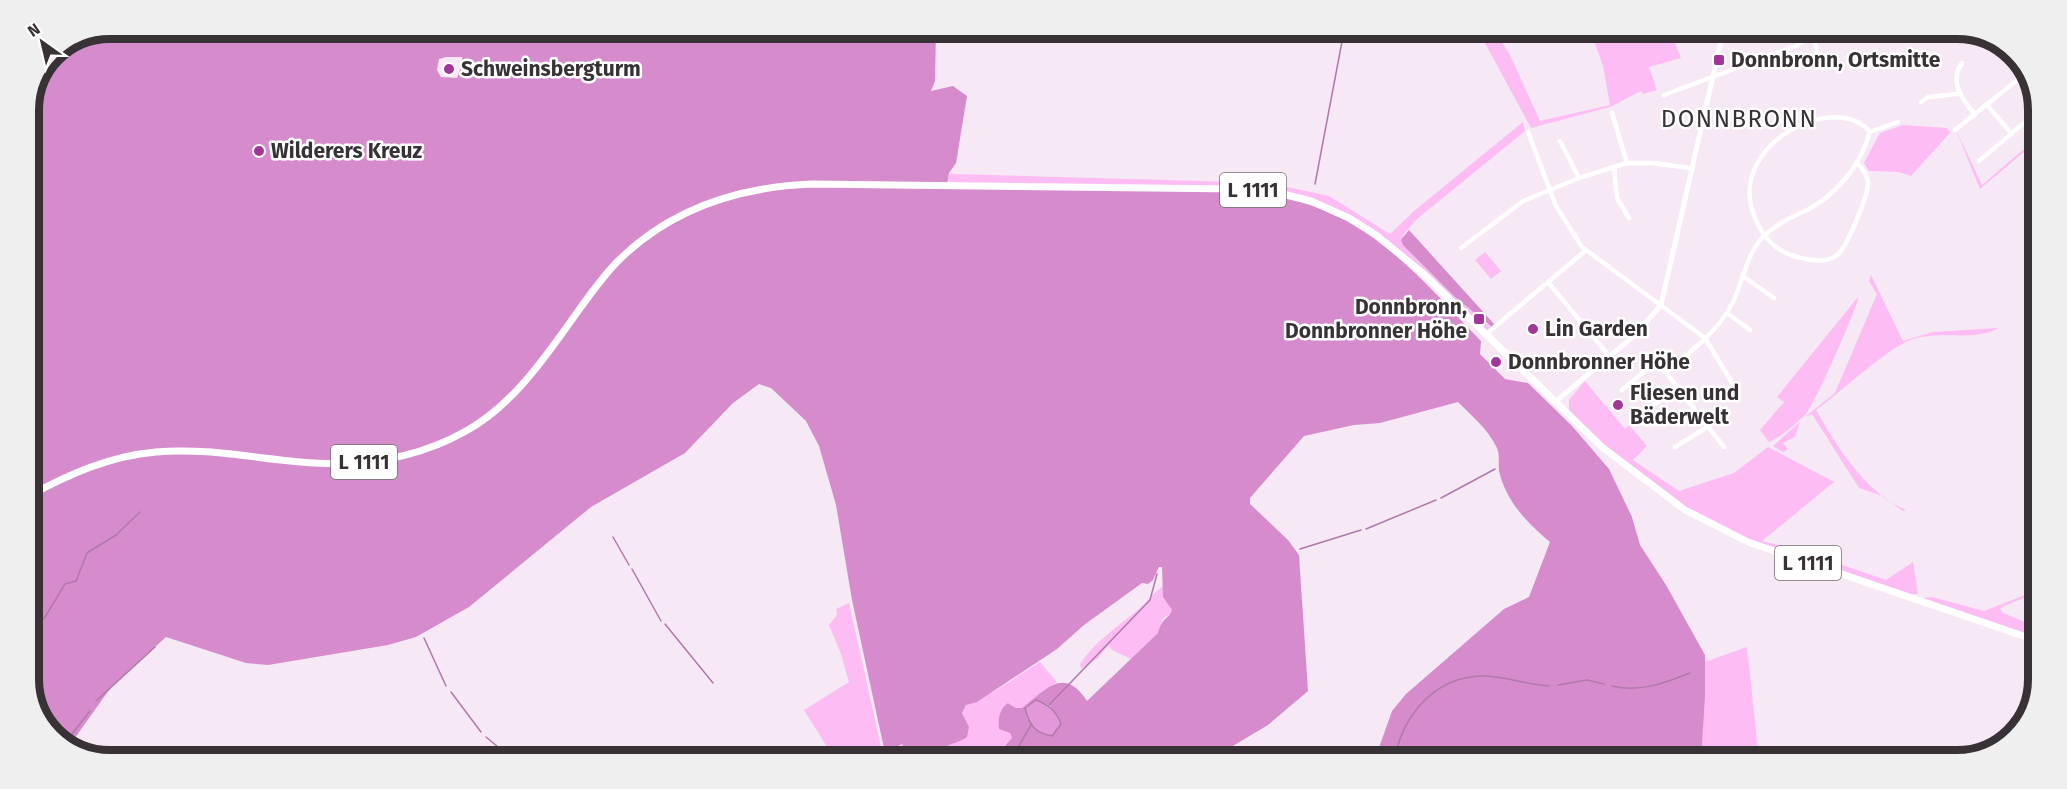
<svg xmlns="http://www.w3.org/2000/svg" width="2067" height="789" font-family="'Fira Sans',sans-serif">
  <rect width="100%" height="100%" fill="#f6e8f4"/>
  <path fill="#fdbcf4" d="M1479,32h16l14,21 31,68 70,-16 -7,-39 -12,-34h80l10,26 -32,9 8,23 -14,4 -2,-3 -31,16 -79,21z
    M1523,122l2,9 -108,88 -14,16 83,89 7,4 -8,6c-59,-60 -102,-110 -184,-139l-337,-11 -17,-3 4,-10 -1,2 4,1 315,9 60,13 61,38 24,-23z
    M1903,125l44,3 3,5 -39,43 -12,-4 -30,-1 -5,-8 16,-30z
    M1956,130l26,55 56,-48v3l-58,49z
    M1485,252l16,19 -10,8 -16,-19z
    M1871,275l32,66 30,-9 65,-4c-22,14 -58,2 -85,11 -26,9 -72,53 -97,71 21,37 50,83 90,100l-3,1 -20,-15 -24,-8 -47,-74 -7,3 30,-24 42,-99 -8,-13z
    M1858,297c1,8 -43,106 -52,117 -9,9 -25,23 -37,28l-9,-12 24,-28 -7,-5z
    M1585,381l40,48 4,-4 18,21 -14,14 46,31 55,-18 34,-26 66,35 -72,59 40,10 84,29 27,-18 5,32h-11c-75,-25 -154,-45 -222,-87 -43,-26 -80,-61 -116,-96v-11z
    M1800,422l-5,15 -12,6 5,6 -5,3 -10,-6z
    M1163,586v11l10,13 -2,4 -8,4 -5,15 -27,26 -19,-9 -3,-5 -11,13 -17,11 -1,-5c15,-23 39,-38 59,-55 9,-8 14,-16 24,-23z
    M2035,591v2l-35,15 3,5 32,13v11l-112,-39 9,-1 52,14z
    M849,603l34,153 20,-12 10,14h-79l-30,-48 45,-28 -8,-28 -12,-29 8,-10 -1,-6z
    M1747,647l12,113h-58l4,-98z
    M1040,662l17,20 -35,26h-6l-7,-5 -4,2 -1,24 6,4 2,5c-27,28 -46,20 -81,20l37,-31 -6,-14 4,-9 29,-13z"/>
  <path fill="#d68ccc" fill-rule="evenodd" d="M110,29l826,1 -1,51 -4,10 22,-5 14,10 -11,67 -7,10 -3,16c71,-1 142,-2 214,0 66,2 135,0 194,36 50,30 87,75 127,116l-1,13 25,25 23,4 44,43 37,43 23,48 8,28 26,40 39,70v41l-4,64 -326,-1 17,-48 14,-17 98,-85 25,-12 21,-55c-23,-19 -44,-41 -51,-71 -1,-8 1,-16 -2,-23 -9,-19 -25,-32 -39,-46l-78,21 -26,2 -50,11 -54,62v6l38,36 11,15 9,136 -40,34 -57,34 -225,-1 14,-7 12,-13 -2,-5 -11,-4c-1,-9 0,-20 9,-26l8,5h6c25,-19 42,-42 65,-7l71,-68c4,-16 12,-15 14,-23l-9,-13 -1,-30h-3l-6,13 -5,4 -6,-1 -58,42 -27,24 -80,53 -11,3 -4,8 7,14 -2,10c-7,5 -15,6 -22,10 -15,8 -13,11 -32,11l-11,-14 -17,9 -33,-153 -16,-95 -17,-59 -13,-25 -35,-33 -12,-4 -26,19 -48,50 -94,54 -122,100 -53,30 -28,8 -120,20 -22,-2 -80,-26 -54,49 -43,60 -23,-17 -17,-44v-580l24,-53zM446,57h16l1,5 -6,16 -16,-1 -4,-7 2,-11zM1036,700l13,5 9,12 -30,3 -3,-13z
    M1409,230l86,95 -2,3 -39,-32 -51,-51 -2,-5z"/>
  <path fill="#e398d9" stroke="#b079a8" stroke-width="1.5" d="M1036,700c11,4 20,10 25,24l-9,12c-18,-3 -23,-12 -27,-28z"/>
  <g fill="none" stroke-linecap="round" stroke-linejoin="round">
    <path stroke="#b079a8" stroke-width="1.5" d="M1315,184l29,-153
      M1441,498l54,-29
      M1366,529l70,-29
      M613,537l16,28
      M1300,549l61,-19
      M632,569l29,52
      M665,624l48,59
      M29,633l16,-16 20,-33 11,-3 11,-28 29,-18 24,-23
      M424,638l22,48
      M1558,685l29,-5 17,4
      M1612,686c27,7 53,-3 78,-13
      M451,692l30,40
      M96,701l59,-54
      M1049,705l101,-105 7,-26
      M486,737l24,20
      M65,743l25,-32
      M1012,758l19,-33
      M1395,759c7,-43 39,-81 85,-83 23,-1 46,9 69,10"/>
    <path stroke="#fff" stroke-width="4.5" d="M1813,36l9,31
      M1962,63c-14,18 1,37 13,52
      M1664,95l132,-49 20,-13
      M1921,102l7,-5 29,-3
      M1987,105l25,29
      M1612,113l15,50
      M1955,130l71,-57
      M1528,132l28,74 26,41 123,91 29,48
      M1870,132l28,-10
      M1560,141l19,37
      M1979,161l59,-50
      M1857,163c5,5 10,11 11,19 1,12 -22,68 -32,74 -14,10 -47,1 -60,-9 -9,-7 -17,-19 -21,-29 -31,-72 80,-129 115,-86
      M1614,167l3,31 12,20
      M1461,248l62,-47 56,-23 48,-15h26l37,5
      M1743,276l31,22
      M1548,282l61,74
      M1727,313l23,17
      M1485,335l100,-84
      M1665,372c25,-19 53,-41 67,-68 11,-22 14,-48 30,-66 13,-14 31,-21 47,-29 29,-16 52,-45 61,-77
      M1622,390l35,-29 67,86
      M1635,420l42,-34
      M1675,447l34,-21"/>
    <path stroke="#fff" stroke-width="5" d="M1555,402l80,-67 26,-30 62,-273"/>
    <path stroke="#fff" stroke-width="7" d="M29,496c40,-22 81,-40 127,-44 53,-5 105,8 158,11 52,3 106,-6 152,-32 42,-23 73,-65 100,-103 16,-22 31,-45 50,-65 53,-54 122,-76 196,-79l427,5 36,3 36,9 38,17 27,17 49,40 177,172 83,63 63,32 287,98"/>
  </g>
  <g fill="#a03697" stroke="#fff" stroke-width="2">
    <rect x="1713" y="54" width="12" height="12" rx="3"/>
    <circle cx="449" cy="69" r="6"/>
    <circle cx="259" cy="151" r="6"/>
    <rect x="1473" y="313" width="12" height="12" rx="3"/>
    <circle cx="1533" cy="329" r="6"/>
    <circle cx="1496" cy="362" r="6"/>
    <circle cx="1618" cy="405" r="6"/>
  </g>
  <g text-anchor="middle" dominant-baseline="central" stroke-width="5" stroke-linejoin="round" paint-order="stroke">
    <g fill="#fff" stroke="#747073" stroke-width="1.5">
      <rect x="1220" y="173" width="66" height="34" rx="4.5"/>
      <rect x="331" y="445" width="66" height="34" rx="4.5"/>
      <rect x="1775" y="546" width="66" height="34" rx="4.5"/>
    </g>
    <g font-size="20" font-weight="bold" fill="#383237">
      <text x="1253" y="190">L 1111</text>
      <text x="364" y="462">L 1111</text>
      <text x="1808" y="563">L 1111</text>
    </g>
    <g font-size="21" font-weight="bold" fill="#383237" stroke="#fff" text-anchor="start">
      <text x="1731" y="60">Donnbronn, Ortsmitte</text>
      <text x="461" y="69">Schweinsbergturm</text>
      <text x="271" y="151">Wilderers Kreuz</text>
      <text x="1467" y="307" text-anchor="end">Donnbronn,<tspan x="1467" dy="24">Donnbronner Höhe</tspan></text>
      <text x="1545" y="329">Lin Garden</text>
      <text x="1508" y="362">Donnbronner Höhe</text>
      <text x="1630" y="393">Fliesen und<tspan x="1630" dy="24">Bäderwelt</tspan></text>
    </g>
    <g font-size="24" letter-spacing="1.5" fill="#383237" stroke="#fff">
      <text x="1739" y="119">DONNBRONN</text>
    </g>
  </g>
  <path d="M0 0H2067V789H0ZM110 39H1957A71 71 0 0 1 2028 110V679A71 71 0 0 1 1957 750H110A71 71 0 0 1 39 679V110A71 71 0 0 1 110 39Z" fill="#efefef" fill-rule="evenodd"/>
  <path fill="none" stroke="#383237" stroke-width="8" d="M110 39H1957A71 71 0 0 1 2028 110V679A71 71 0 0 1 1957 750H110A71 71 0 0 1 39 679V110A71 71 0 0 1 110 39Z"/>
  <g transform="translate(42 42) rotate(326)" stroke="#ffffff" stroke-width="4.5" paint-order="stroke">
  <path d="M0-4.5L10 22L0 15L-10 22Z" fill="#383237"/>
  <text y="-9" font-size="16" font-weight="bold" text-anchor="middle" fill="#383237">N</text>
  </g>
</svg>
